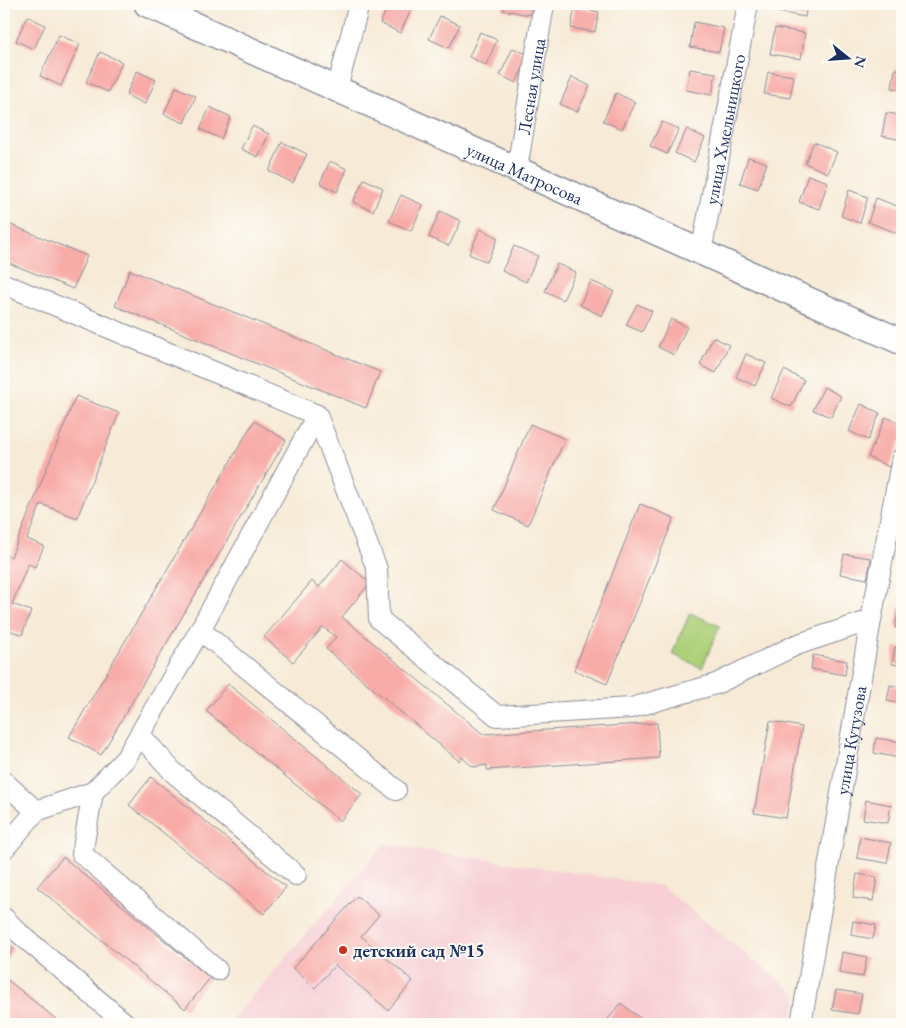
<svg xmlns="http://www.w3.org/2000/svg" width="906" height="1028" font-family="'EB Garamond',serif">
  <rect width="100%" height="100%" fill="#fdfcf7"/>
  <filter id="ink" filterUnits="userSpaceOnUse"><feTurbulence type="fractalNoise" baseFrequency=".02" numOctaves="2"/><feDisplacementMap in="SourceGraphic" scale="10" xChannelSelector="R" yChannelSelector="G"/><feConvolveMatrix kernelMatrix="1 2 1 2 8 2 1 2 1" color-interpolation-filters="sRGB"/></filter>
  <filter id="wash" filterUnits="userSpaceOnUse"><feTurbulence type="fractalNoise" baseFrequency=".0096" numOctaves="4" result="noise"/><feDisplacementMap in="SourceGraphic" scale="20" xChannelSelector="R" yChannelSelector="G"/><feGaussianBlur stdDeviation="1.12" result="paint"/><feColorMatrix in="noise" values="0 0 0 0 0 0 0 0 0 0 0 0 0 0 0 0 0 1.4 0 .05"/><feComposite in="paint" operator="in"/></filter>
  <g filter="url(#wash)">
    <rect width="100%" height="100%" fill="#f7ead6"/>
    <path fill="#f7cfd5" d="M384,844l277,42 136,109 -6,29h-563z"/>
    <path fill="#add079" stroke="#64806c" d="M690,613l30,13 -18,42 -30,-14z"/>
    <g id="blocks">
      <path fill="#f8aba7" d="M389,4h25l-14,29 -20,-10z
        M504,4h28l-2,11 -27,-5z
        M706,4h18v4z
        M779,4h28l-2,13 -27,-5z
        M575,7l24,5 -4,20 -24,-4z
        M27,16l18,9 -11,24 -18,-8z
        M440,16l20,9 -11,23 -20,-9z
        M694,22l30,6 -5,24 -29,-5z
        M775,28l30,5 -4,26 -31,-5z
        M480,32l17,8 -11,25 -17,-8z
        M59,35l21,9 -19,42 -21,-10z
        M513,48l16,7 -13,28 -16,-8z
        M100,52l22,10 -14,30 -22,-10z
        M690,69l26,4 -4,22 -26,-5z
        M895,69l7,1v20l-10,-2z
        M137,71l19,9 -11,24 -19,-9z
        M768,72l26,4 -4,22 -26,-4z
        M572,77l18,9 -13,26 -17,-8z
        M176,87l20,9 -12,27 -20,-9z
        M616,93l19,9 -13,27 -19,-8z
        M210,107l21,10 -10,22 -21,-10z
        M886,113l16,2v25l-20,-4z
        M662,122l17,7 -12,25 -17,-8z
        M252,126l17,8 -11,23 -17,-8z
        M687,129l18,9 -11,24 -19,-9z
        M282,142l25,12 -14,29 -24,-12z
        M814,142l23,10 -9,21 -23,-10z
        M748,157l19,6 -9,26 -18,-6z
        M330,161l17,8 -10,23 -17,-9z
        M808,175l20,7 -9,27 -20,-7z
        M364,179l19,9 -10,23 -20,-9z
        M849,190l19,7 -8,26 -19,-7z
        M401,195l22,10 -12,26 -22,-10z
        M876,198l26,10v9l-5,16 -29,-11z
        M440,211l21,10 -12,25 -20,-9z
        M4,222l83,34 -14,33 -69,-28z
        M480,229l18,9 -11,24 -18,-8z
        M514,246l24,10 -12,26 -24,-11z
        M557,264l19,8 -13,28 -18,-9z
        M130,270l250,102 -14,36 -251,-102z
        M591,281l23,10 -12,25 -22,-11z
        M637,304l15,7 -10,21 -16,-7z
        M671,319l16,8 -13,28 -16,-8z
        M713,337l16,8 -13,28 -16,-8z
        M746,354l20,9 -11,23 -19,-9z
        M784,370l20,10 -13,27 -20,-9z
        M824,387l17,9 -10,21 -18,-7z
        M76,396l43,17 -42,105 -36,-14 -14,35 17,7 -9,21 -7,-3 -16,40 19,7 -9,24 -18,-7v-74l7,3z
        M861,404l19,9 -12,27 -19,-9z
        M886,417l16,7v14l-13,29 -21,-10z
        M254,421l32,19 -185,315 -32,-18z
        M530,424l35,15 -37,86 -34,-15z
        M640,504l34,14 -67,166 -33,-14z
        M844,554l27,4 -4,21 -27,-5z
        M342,559l28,24 -28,34 141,117 174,-11 2,35 -172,12v-5l-14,2 -11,-10 -3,4 -133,-112 10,-12 -13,-10 -30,35 -29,-25 48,-56 7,6z
        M899,607h3v22l-7,-1z
        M895,647l7,1v18l-10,-2z
        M813,655l34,6 -2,14 -34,-6z
        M228,684l134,110 -22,27 -134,-110z
        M890,685l12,2v17l-15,-3z
        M770,721l32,6 -16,91 -32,-5z
        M876,738l25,4 -2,16 -25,-5z
        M151,777l135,110 -22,27 -135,-109z
        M866,800l25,5 -3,18 -25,-4z
        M860,837l31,6 -4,20 -30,-5z
        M63,857l147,121 -25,31 -148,-122z
        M857,874l20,3 -4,24 -20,-3z
        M357,896l22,19 -18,21 52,45 -25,29 -53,-45 -20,23 -22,-20z
        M853,921l23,4 -3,14 -22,-4z
        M4,941l10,8 -10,13z
        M842,952l25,5 -4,20 -24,-4z
        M4,977l58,47h-57z
        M836,990l26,4 -4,20 -26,-4z
        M621,1003l26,21h-43z"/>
    </g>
  </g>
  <g filter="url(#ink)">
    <use href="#blocks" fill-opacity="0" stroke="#898c9a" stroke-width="1"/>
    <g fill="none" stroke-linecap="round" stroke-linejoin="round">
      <g stroke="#898c9a" stroke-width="22">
        <g id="minor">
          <path d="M337,89l22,-85"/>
          <path id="s1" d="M517,169l27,-165"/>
          <path id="s2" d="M701,253l47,-249"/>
          <path d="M4,284l313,131 60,154 2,50 118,97 134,-8 85,-24 80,-39 75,-25"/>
          <path d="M200,630l196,160"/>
          <path d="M140,735l34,38 122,102"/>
          <path d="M4,782l32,29"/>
          <path d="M93,792l-11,62 135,116"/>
          <path d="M4,849l32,-38 57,-19 33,-34 74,-128 117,-215"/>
          <path d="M4,918l15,15 107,91"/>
          <path id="s3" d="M801,1024l70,-404 31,-162"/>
        </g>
      </g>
      <g stroke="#898c9a" stroke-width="28">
        <g id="major">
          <path id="s4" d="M147,4l755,338"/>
        </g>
      </g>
      <use href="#minor" stroke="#fff" stroke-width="20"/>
      <use href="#major" stroke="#fff" stroke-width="25"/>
    </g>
  </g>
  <circle fill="#c8321e" stroke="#fdfcf7" stroke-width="2" cx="343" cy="950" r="5"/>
  <g text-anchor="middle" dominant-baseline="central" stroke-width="4" stroke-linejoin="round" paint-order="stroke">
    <g font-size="18" fill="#1b2f5e" stroke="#fdfcf7">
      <text stroke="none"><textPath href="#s1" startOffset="84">Лесная улица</textPath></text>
      <text stroke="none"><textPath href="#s2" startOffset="126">улица Хмельницкого</textPath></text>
      <text stroke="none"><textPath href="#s4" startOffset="414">улица Матросова</textPath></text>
      <text stroke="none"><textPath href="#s3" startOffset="288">улица Кутузова</textPath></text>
    </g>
    <g font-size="18" font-weight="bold" fill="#1b2f5e" stroke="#fdfcf7" text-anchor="start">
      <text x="353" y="950">детский сад №15</text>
    </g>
  </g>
  <rect width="906" height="1028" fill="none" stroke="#fdfcf7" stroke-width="20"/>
  <g transform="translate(848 58) rotate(107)" stroke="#fdfcf7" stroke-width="4" paint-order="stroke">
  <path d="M0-4L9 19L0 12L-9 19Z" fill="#1b2f5e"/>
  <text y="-8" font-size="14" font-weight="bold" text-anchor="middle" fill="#1b2f5e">N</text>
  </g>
</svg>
